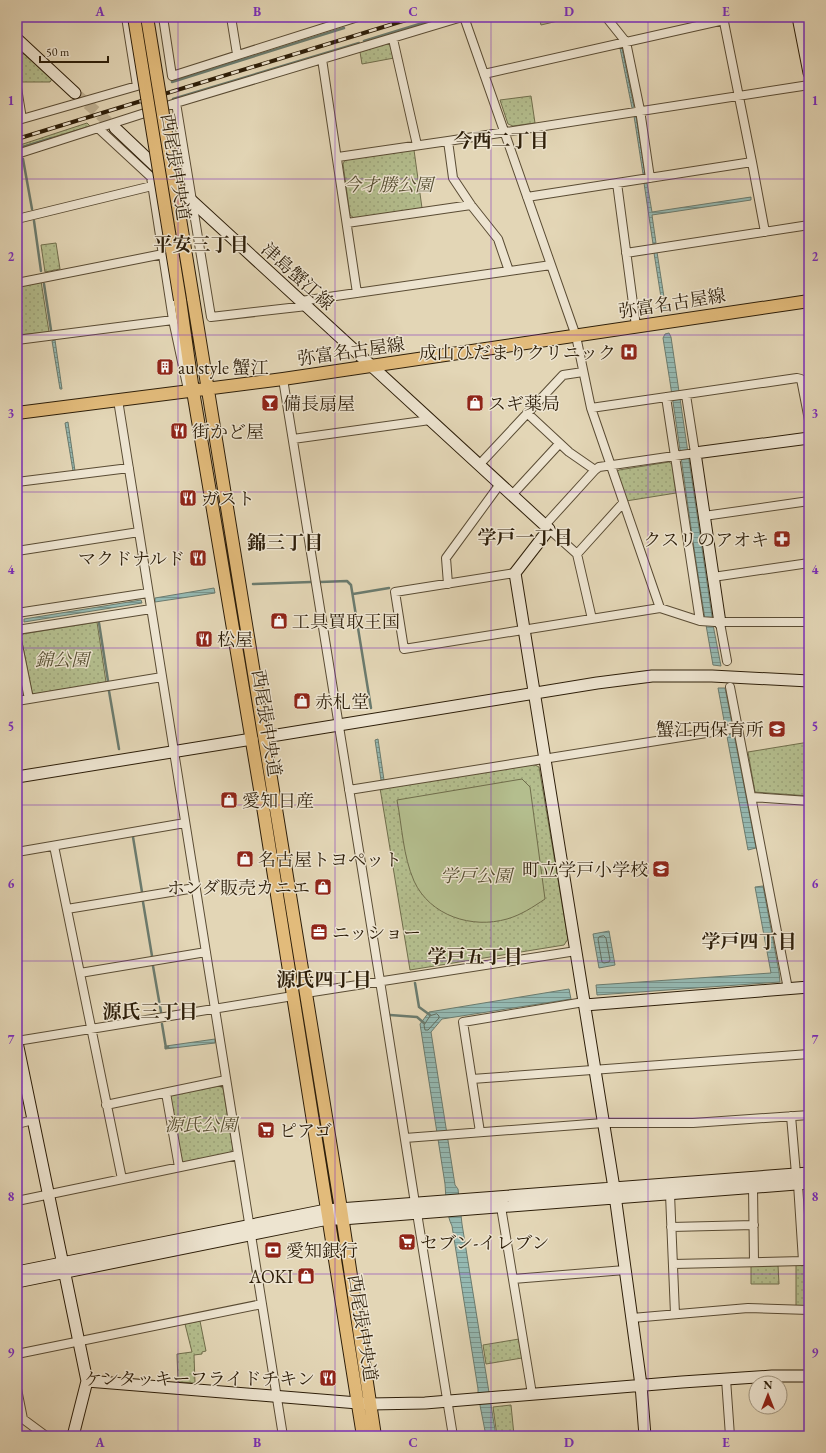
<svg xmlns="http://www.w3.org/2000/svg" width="826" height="1453" font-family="'EB Garamond','Noto Serif JP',serif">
  <defs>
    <pattern id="grass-dots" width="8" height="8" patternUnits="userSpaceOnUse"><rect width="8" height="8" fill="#b4be8e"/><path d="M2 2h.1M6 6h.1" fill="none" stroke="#9ba379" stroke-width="1.8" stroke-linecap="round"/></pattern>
    <pattern id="water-rules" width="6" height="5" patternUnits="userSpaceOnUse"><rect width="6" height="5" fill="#95b9b2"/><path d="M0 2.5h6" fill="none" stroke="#7a968f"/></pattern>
  </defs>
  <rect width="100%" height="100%" fill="#e3d6b6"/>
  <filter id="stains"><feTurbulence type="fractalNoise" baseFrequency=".005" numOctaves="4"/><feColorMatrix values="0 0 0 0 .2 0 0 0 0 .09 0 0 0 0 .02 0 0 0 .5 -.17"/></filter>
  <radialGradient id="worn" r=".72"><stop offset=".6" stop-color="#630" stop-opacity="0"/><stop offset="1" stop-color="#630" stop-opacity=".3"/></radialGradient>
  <path fill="url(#grass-dots)" stroke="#706e4c" d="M539,17h22l1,3 -21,5z
    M386,44l5,1 3,13 -32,6 -2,-12z
    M17,53l7,1 28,25 -2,3h-28z
    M531,96l4,27 -22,3 -5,-2 -8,-24z
    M87,123l3,3 -73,22v-2z
    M414,150l8,58 -68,10 -4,-3 -7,-51 2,-4z
    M56,243l4,26 -15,3 -4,-27z
    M41,281l8,51 -32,3v-49z
    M669,462l3,2 4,29 -50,8 -10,-28 3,-3z
    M97,622l9,60 -72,12 -2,-2 -11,-55 2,-3z
    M809,742v54l-54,-4 -7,-40z
    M533,764l6,3 29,172 -4,6 -154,25 -30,-182z
    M219,1086l4,2 10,61 -3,4 -46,10 -4,-2 -10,-63 3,-3z
    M809,1264v43l-13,-1v-41z
    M751,1265h27l1,19h-28z
    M200,1321l6,30 -4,1v2l-8,1 1,28 -17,-1 -1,-28 15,-2 -7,-28z
    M519,1339l3,19 -36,6 -3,-19z
    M511,1405l3,30 -17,1 -4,-29z"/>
  <path fill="#b4be8e" stroke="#706e4c" d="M522,779l8,8 15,112c-12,8 -24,16 -38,20 -35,10 -77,-3 -93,-38 -11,-25 -12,-55 -17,-81z"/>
  <path fill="url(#water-rules)" stroke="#6b7b6e" d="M620,48h2l12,59 -2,1z
    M634,116h2l9,58h-2z
    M644,183h3l5,29 99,-15v3l-99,15 4,28 -3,1z
    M657,252l9,58h-3l-9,-57z
    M669,333l2,4 43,293 7,36 -8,-1c-20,-109 -32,-219 -50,-327l2,-4z
    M55,340l7,49h-2l-8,-48z
    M68,422l7,49h-2l-8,-48z
    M214,588l1,5 -60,9v-4z
    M141,600l1,3 -118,19v-3z
    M718,688h7l31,160 -8,2z
    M378,739l6,41h-3l-6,-40z
    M763,886l16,86 1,10 -183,13 -1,-10 175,-12 -16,-86z
    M609,931l6,34 -16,3 -6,-34z
    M569,989l2,10 -129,20 -11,13 24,153 3,4 4,35 34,212h-10l-8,-41v-6l-26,-163c-6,-12 -6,-29 -7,-42l-25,-160 9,-12z
    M215,1039v4l-50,6v-3h1z"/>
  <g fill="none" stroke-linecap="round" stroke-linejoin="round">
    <path stroke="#616c5e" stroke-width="1" d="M604,936l2,2 4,22 -1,2 -5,1 -2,-1 -4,-23 1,-2z
      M437,1014l2,2v2l-11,12h-3l-1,-5 6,-9z"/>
    <path stroke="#6b7b6e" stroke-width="2.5" d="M364,41l78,-24
      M172,82l172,-54
      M173,99l186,-56
      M17,149l35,-11
      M23,159l9,50
      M34,221l7,50
      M44,284l7,46
      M320,582l27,-1 4,4 20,123
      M253,584l58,-2
      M353,594l36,-6
      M99,623l9,58
      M109,691l10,58
      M133,837l9,55
      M143,902l9,54
      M153,966l8,46
      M415,983l4,24 11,8
      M390,1015l27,2 7,6
      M162,1024l4,24 2,-1"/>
    <path stroke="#bfb193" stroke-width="11" stroke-dasharray="11 5.5" stroke-linecap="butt" d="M75,93l40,35"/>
    <g stroke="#5a4c34" stroke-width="10">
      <path id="street" d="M163,17l9,59 186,-59
        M231,17l6,37
        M464,17l112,319 15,72 69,200
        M606,17l20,25 14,68 10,68
        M723,17l29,145
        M393,39l24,106
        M322,59l35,234
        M484,74l240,-54
        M17,88l5,31 115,-33 -11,-69
        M176,103l35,214 96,-11
        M98,128l53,49 22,143 14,65
        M448,141l5,37 18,27 27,34 11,32
        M17,154l159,-51 286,-86
        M338,157l110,-16 361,-56
        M617,183l19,143
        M527,197l225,-35 13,70
        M17,219l135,-33
        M347,223l124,-18
        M626,253l183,-28
        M17,283l146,-29
        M301,301l250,-36
        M17,340l156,-20
        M283,379l97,602 35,222
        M666,397l34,224
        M118,400l165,1036
        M591,408l206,-30 4,1 8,41
        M527,413l42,39 26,18 4,-3 96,-14 -9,-58
        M293,439l137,-19
        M479,465l84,-90 20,-3
        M17,482l112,-14
        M512,495l47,-51
        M704,516l105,-15
        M545,525l50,-55
        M549,529l28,25 15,65
        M17,551l122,-19
        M577,554l46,-51
        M515,573l-120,19 9,57 256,-41 40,13 15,1h94
        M713,577l96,-14
        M448,584l-2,-26 54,-74
        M17,613l131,-20
        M720,623l7,38
        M17,630l134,-21
        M17,640l12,59
        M730,687l58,302
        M17,701l145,-24
        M349,790l389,-62
        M752,797l57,4
        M54,846l68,333
        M17,852l168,-29
        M67,909l128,-21
        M80,973l126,-21
        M306,993l270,-42
        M17,1041l276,-45
        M472,1079l337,-25
        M166,1093l13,74
        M106,1105l120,-25
        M791,1116l5,58
        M17,1124l16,-4
        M480,1132l-17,-110 121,-20
        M405,1138l198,-15h90l116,-8
        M753,1187l1,75
        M670,1194l5,120
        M17,1201l221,-46
        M501,1207l31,187
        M417,1213l36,223
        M671,1227l83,-2
        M673,1264l130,-3 -5,-77
        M513,1279l112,-9
        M632,1318l116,-10 61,2
        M17,1354l245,-50
        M726,1379l4,57
        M17,1389l6,30 23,17"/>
    </g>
    <g stroke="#2d1e09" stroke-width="13">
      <path id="secondary" d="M798,17l11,56
        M17,39l58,54
        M115,128l77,73 357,328 -34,44 99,615 27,197 4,51
        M720,623l-25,-170 114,-15
        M265,737l332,-54 55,-7h60l97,5
        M17,777l235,-38
        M585,1005l224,-18
        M17,1042l70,339 -14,55
        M17,1272l309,-62 483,-37
        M17,1282l311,-63h14l467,-36
        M87,1381l283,23 55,-1 257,-21 90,-6h37"/>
    </g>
    <g stroke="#2d1e09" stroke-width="14">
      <path id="primary" d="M193,298l148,911 34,227
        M180,300l13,91 71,422 99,623
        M17,413l266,-34 526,-78"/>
    </g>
    <use href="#street" stroke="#ede4d0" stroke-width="8"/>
    <use href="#secondary" stroke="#ede4d0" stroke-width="11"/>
    <use href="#primary" stroke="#e2bb7b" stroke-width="12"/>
    <g stroke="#2d1e09" stroke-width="4">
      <path id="rail" d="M17,139l399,-122"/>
    </g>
    <use href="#rail" stroke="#ede4d0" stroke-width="2.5" stroke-dasharray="8" stroke-linecap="butt"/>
    <g stroke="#2d1e09" stroke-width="14" stroke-linecap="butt">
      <path id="primary-bridge" d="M134,17l46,283
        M147,17l46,281"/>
    </g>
    <use href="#primary-bridge" stroke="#e2bb7b" stroke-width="12"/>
  </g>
  <path fill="none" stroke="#7b2cbf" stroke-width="1" stroke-opacity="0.55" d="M178,17v1419M335,17v1419M491,17v1419M648,17v1419M17,179h792M17,335h792M17,492h792M17,648h792M17,805h792M17,961h792M17,1118h792M17,1274h792"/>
  <defs>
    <g id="hospital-square" transform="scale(0.9)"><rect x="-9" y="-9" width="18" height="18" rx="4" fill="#8f2418" stroke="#ede4d0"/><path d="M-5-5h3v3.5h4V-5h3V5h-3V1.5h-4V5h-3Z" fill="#fff"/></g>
    <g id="building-square" transform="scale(0.9)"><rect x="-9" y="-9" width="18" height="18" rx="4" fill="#8f2418" stroke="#ede4d0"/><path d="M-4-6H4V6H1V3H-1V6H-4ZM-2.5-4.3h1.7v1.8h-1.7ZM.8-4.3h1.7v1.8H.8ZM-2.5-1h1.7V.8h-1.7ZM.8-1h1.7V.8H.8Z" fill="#fff"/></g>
    <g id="bar-square" transform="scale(0.9)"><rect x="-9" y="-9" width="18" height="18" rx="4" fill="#8f2418" stroke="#ede4d0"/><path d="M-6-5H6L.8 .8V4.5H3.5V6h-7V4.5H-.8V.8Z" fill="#fff"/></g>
    <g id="shop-square" transform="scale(0.9)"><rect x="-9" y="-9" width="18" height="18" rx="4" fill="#8f2418" stroke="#ede4d0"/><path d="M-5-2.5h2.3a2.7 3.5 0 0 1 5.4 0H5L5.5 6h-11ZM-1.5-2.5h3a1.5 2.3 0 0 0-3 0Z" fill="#fff"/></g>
    <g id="restaurant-square" transform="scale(0.9)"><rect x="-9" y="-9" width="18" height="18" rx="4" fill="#8f2418" stroke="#ede4d0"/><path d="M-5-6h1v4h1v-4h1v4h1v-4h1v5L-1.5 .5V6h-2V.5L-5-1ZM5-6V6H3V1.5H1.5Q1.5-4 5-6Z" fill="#fff"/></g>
    <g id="pharmacy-square" transform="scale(0.9)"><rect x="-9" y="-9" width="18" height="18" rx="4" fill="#8f2418" stroke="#ede4d0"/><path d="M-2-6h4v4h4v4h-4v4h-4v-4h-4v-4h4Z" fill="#fff"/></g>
    <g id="school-square" transform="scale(0.9)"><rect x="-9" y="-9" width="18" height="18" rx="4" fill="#8f2418" stroke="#ede4d0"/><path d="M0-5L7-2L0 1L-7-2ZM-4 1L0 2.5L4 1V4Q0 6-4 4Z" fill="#fff"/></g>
    <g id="office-square" transform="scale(0.9)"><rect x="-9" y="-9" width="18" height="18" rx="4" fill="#8f2418" stroke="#ede4d0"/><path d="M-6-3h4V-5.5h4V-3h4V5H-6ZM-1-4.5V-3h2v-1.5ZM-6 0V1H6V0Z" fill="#fff"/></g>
    <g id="supermarket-square" transform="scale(0.9)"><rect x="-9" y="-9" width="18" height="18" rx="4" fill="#8f2418" stroke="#ede4d0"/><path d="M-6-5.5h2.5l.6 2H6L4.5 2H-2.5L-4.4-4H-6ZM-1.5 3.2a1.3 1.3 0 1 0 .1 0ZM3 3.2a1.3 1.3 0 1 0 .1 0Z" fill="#fff"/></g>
    <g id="bank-square" transform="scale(0.9)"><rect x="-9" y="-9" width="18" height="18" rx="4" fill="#8f2418" stroke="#ede4d0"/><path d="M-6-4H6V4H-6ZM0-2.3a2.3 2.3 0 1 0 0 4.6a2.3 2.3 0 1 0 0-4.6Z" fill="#fff"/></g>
  </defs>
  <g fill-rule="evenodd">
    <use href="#hospital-square" x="629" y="352"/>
    <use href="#building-square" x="165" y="367"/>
    <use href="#bar-square" x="270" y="403"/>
    <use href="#shop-square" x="475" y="403"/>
    <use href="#restaurant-square" x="179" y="431"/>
    <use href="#restaurant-square" x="188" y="498"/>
    <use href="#pharmacy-square" x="782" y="539"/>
    <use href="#restaurant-square" x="198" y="558"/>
    <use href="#shop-square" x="279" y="621"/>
    <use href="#restaurant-square" x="204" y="639"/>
    <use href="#shop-square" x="302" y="701"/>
    <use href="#school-square" x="777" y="729"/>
    <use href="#shop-square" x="229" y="800"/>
    <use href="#shop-square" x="245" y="859"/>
    <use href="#school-square" x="661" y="869"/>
    <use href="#shop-square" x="323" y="887"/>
    <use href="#office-square" x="319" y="932"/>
    <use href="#supermarket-square" x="266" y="1130"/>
    <use href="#supermarket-square" x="407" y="1242"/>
    <use href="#bank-square" x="273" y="1250"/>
    <use href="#shop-square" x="306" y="1276"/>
    <use href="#restaurant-square" x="328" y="1378"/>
  </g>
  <g text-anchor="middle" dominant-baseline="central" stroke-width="3" stroke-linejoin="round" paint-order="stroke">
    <g font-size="18" fill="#2d1e09" stroke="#ede4d0">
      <text transform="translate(176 167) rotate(81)">西尾張中央道</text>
      <text transform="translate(298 276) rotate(42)">津島蟹江線</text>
      <text transform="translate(672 303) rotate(-9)">弥富名古屋線</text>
      <text transform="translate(351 351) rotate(-8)">弥富名古屋線</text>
      <text transform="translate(267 723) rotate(81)">西尾張中央道</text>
      <text transform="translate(363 1328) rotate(81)">西尾張中央道</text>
    </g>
    <g font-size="18" font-style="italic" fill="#564e31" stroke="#ede4d0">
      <text x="388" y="184">今才勝公園</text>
      <text x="62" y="659">錦公園</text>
      <text x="476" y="875">学戸公園</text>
      <text x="201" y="1124">源氏公園</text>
    </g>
    <g font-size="18" fill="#2d1e09" stroke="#ede4d0" text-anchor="start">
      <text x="616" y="352" text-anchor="end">成山ひだまりクリニック</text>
      <text x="178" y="367">au style 蟹江</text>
      <text x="283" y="403">備長扇屋</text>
      <text x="488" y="403">スギ薬局</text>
      <text x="192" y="431">街かど屋</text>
      <text x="201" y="498">ガスト</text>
      <text x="769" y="539" text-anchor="end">クスリのアオキ</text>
      <text x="185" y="558" text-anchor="end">マクドナルド</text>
      <text x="292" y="621">工具買取王国</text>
      <text x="217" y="639">松屋</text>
      <text x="315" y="701">赤札堂</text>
      <text x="764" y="729" text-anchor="end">蟹江西保育所</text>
      <text x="242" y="800">愛知日産</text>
      <text x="258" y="859">名古屋トヨペット</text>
      <text x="648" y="869" text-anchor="end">町立学戸小学校</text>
      <text x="310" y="887" text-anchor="end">ホンダ販売カニエ</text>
      <text x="332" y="932">ニッショー</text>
      <text x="279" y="1130">ピアゴ</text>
      <text x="420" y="1242">セブン-イレブン</text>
      <text x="286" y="1250">愛知銀行</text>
      <text x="293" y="1276" text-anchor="end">AOKI</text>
      <text x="315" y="1378" text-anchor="end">ケンタッキーフライドチキン</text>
    </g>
    <g font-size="19" font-weight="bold" fill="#2d1e09" stroke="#ede4d0">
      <text x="501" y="140">今西二丁目</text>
      <text x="201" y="244">平安三丁目</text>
      <text x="525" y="537">学戸一丁目</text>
      <text x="285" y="542">錦三丁目</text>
      <text x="749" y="941">学戸四丁目</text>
      <text x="475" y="956">学戸五丁目</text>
      <text x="324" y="979">源氏四丁目</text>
      <text x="150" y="1011">源氏三丁目</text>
    </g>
  </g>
  <rect width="826" height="1453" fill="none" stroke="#e3d6b6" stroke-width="44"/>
  <g transform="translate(768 1395)"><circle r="19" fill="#ede4d0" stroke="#a09580"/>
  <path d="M0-3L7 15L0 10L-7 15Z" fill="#8f2418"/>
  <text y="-6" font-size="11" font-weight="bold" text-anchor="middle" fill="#2d1e09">N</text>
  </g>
  <path d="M40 56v6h68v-6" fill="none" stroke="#2d1e09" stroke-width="2"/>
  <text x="46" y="56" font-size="12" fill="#2d1e09" stroke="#ede4d0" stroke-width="3" paint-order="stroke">50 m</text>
  <rect x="22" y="22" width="782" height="1409" fill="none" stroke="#7b2cbf" stroke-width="1.5"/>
  <g font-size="13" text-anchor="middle" font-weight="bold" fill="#7b2cbf">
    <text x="100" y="16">A</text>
    <text x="257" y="16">B</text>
    <text x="413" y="16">C</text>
    <text x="569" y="16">D</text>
    <text x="726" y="16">E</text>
    <text x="11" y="105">1</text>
    <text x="815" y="105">1</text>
    <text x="11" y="261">2</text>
    <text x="815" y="261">2</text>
    <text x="11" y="418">3</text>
    <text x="815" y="418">3</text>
    <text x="11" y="574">4</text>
    <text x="815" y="574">4</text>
    <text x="11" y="731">5</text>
    <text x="815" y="731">5</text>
    <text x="11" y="888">6</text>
    <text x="815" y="888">6</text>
    <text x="11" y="1044">7</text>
    <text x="815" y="1044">7</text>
    <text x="11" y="1201">8</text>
    <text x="815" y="1201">8</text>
    <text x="11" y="1357">9</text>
    <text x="815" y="1357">9</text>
    <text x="100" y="1447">A</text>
    <text x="257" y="1447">B</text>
    <text x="413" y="1447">C</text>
    <text x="569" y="1447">D</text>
    <text x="726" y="1447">E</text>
  </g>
  <rect width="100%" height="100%" filter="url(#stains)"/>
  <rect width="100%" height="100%" fill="url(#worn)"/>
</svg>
